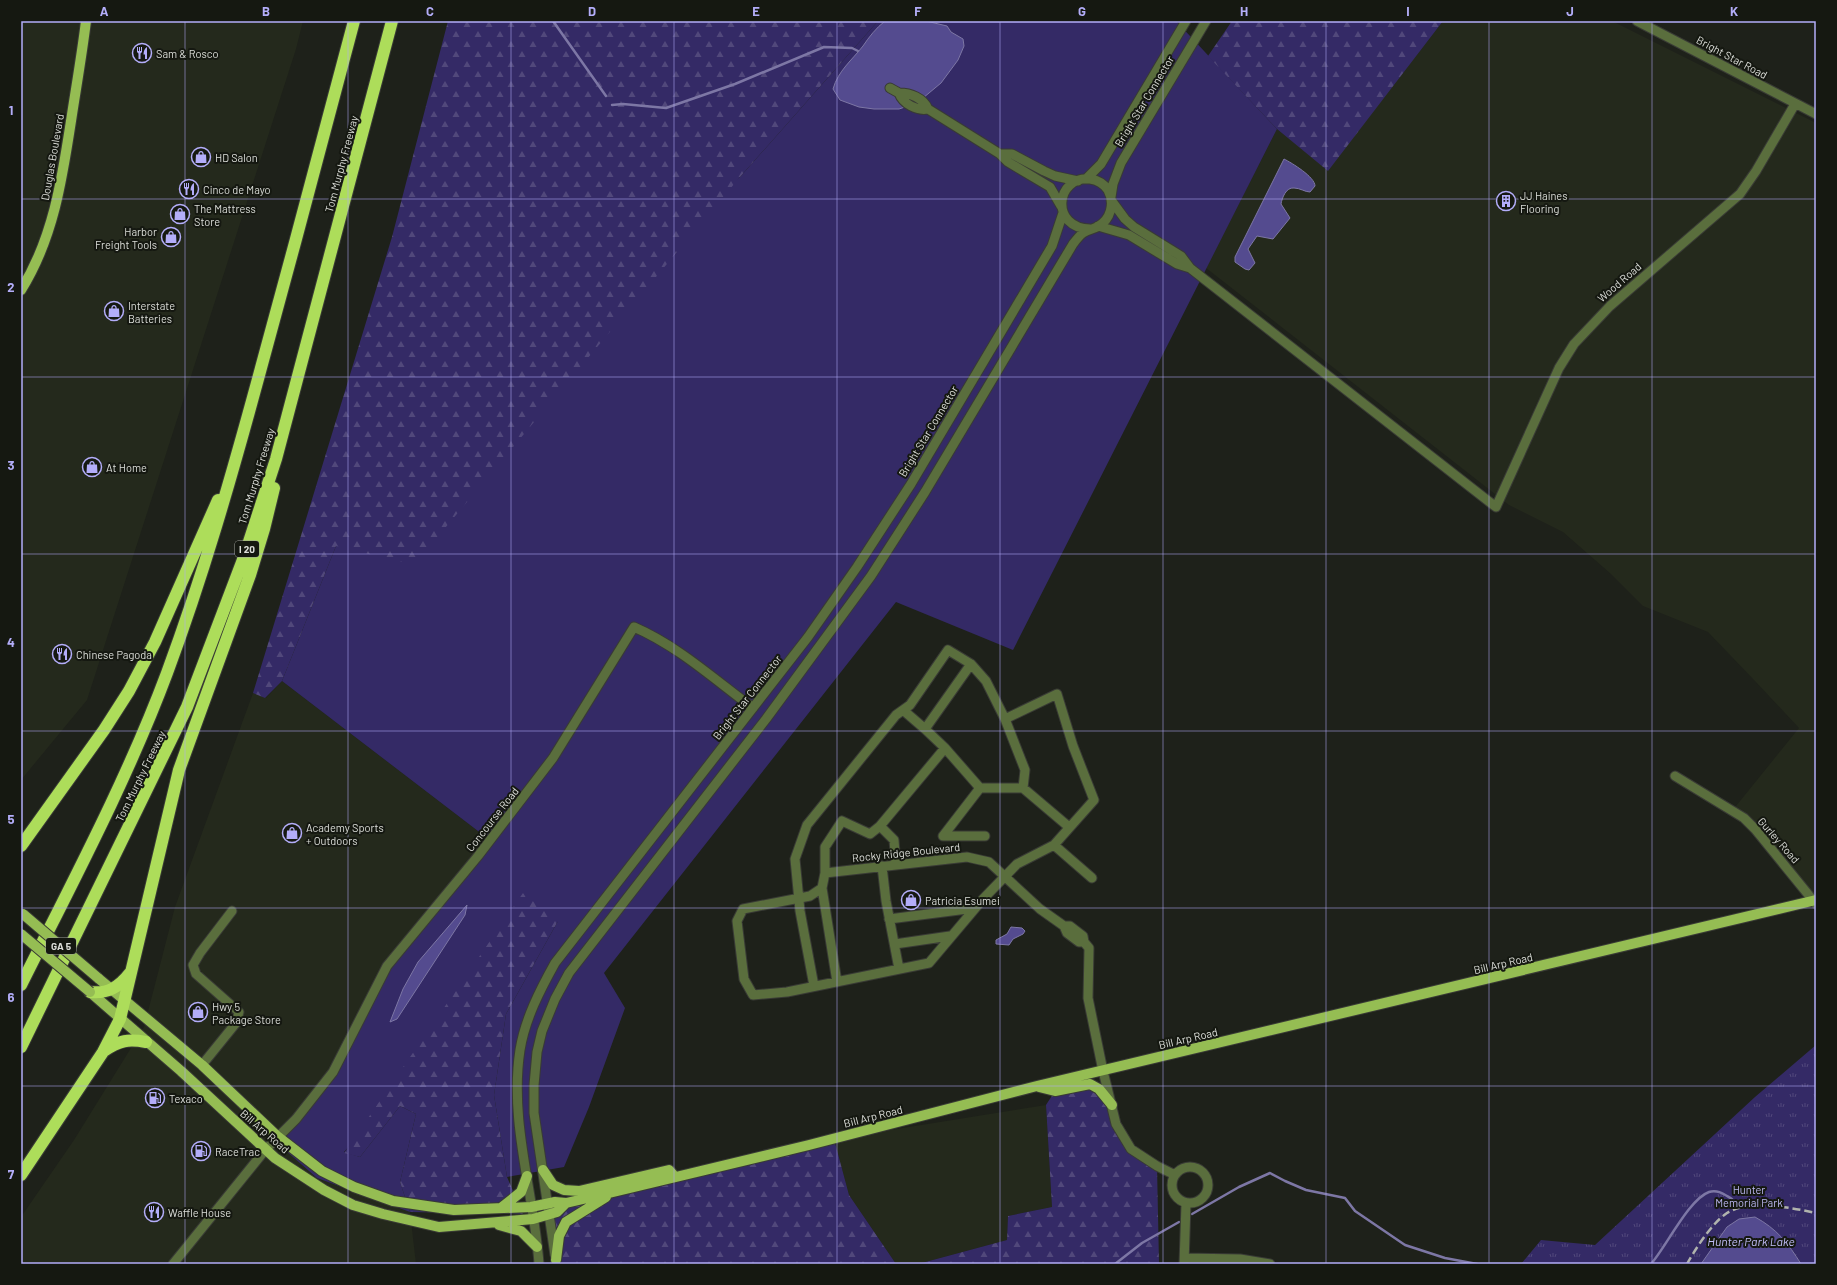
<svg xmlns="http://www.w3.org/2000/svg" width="1837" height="1285" font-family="Barlow,sans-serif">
  <defs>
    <pattern id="forest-firs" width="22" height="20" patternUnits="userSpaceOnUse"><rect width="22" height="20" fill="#342a66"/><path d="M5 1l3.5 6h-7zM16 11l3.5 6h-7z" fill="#51487b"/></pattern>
    <pattern id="park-tufts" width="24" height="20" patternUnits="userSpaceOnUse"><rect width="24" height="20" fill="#342a66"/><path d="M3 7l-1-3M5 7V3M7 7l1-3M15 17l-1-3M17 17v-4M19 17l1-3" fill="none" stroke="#51487b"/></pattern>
  </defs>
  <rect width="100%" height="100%" fill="#1e211a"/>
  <path fill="#24291c" d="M21,21h282l-7,28 -209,651 -66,80z
    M1443,21h169l204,102v781l-26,-34 -58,-59 67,-83 -44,-47 -47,-49 -65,-26 -32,-32 -48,-42 -54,-27 -303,-237 71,-139 51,41z
    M282,681l209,160 -174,337 93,34 6,52h-395v-47l53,-77 70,-113 31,-120 78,-214 13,5z
    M1046,1105l6,102 -44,9 -1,24 -89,24h-22l-47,-69 -15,-56z"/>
  <path fill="#342a66" d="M878,21h298l101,108 -264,521 -117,-48 -292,371 21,35 -36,99 -25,60 -57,10 -13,-82 12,-81 52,-93 -214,231 16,5 40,-51 16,8 -16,68 10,30 -93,-34 -40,-35 40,-52 70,-125 104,-125 -209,-160 54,-135 404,-369z"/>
  <path fill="url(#forest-firs)" d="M448,21h430l-138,156 -326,388 -78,-19 -54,135 -17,17 -12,-5 139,-456z
    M1232,21h211l-115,150 -51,-42 -69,-73z
    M523,893l35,28 -52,93 -12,81 13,82 16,37 -113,-2 -10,-30 16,-68 -16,-8 -40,51 -16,-4z
    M1099,1089l32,60 26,17 2,98h-241l89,-24 1,-24 44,-9 -6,-102 9,-14z
    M834,1139l15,56 47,69h-340l-7,-50 17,-11z"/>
  <path fill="url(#park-tufts)" d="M1816,1045v219h-295l20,-24 54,5 160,-148z"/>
  <path fill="#544b8f" stroke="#7d77a5" d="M885,21h41l21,5 4,6 12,7 1,7 -6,14 -17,23 -24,20 -18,6h-25l-15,-2 -19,-7 -7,-11c5,-18 19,-29 30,-43 6,-9 13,-18 22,-25z
    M1284,159c8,4 31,18 31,27l-5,6c-5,0 -10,-4 -16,-4 -8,-1 -12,10 -13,16l9,14 -17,21 -16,-3 -9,13 7,14 -6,7 -4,-1 -10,-7v-5z
    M467,905l-2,10 -68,104 -7,3 13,-33 15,-27z
    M1011,927l11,1 3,3 -2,3 -10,5 -4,6 -13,-1v-4l11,-6z
    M1755,1217c22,12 33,26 46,47h-100l26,-37 12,-8z"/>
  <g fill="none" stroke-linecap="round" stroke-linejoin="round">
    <path stroke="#7d77a5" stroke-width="2.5" d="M553,21l53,75
      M612,105l11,-1 43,4 69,-24 89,-37 28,1 6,3
      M1192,1214l47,-27 31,-14 15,8 21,9 39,8 10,13 50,34 40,13 32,6
      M1115,1264l27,-21 37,-21
      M1651,1264c15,-17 38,-65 58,-72 9,-3 16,3 23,7"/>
    <g stroke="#393b35" stroke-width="11">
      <path id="minor" d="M1637,21l179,93
        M890,88l9,5
        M928,109c-11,2 -25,-5 -29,-16 12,0 24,5 29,16l72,45 8,8 42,25 11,19
        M1000,154h12l32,17 11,5 23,5
        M1086,179l15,-15 85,-143
        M1111,197l2,-13 8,-21 85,-142
        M1098,226l31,9 48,29 13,4 -9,-12 -47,-29 -9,-8 -14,-19
        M1190,268l306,239 63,-139 15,-24 36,-38 130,-112 16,-23 39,-67
        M903,710l22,19
        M1005,719l20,51 -2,18
        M945,748l35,40
        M1675,776l69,42 11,11 61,75
        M943,836l37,-48h43l46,39
        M943,836h42
        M1054,845l38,33
        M896,865l-2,-25 -14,-14 65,-78 -20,-19 46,-65 15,17 19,38 52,-25 16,52 21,54 -40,45 -37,19 -34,35 -54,64 -142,29 -34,3 -9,-16 -7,-58 6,-12 67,-13 12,-8 3,-15 142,-16 22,5 51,47 24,17 3,7 12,9h5
        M882,866l4,35 13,68
        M825,873v-26l17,-26 28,13 10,-8
        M822,888l15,94
        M889,919l86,-11
        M1064,926h6l13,10 1,6 5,6 -1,50 15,73 13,53 15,25 26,17 18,9
        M895,944l55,-8
        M814,986l-14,-75 -5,-52 12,-34 89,-110 14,-10 38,-55 23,14
        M202,1065l34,-42 3,-11 -43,-38 -3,-9 7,-12 32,-42
        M1172 1185a18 18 0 1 1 36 0a18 18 0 1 1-36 0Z
        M555,1255l-21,-142v-28l3,-33 5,-21 13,-32 14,-26 197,-254 105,-143 54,-84 148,-248c3,-4 6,-8 10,-11 5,-3 10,-4 14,-6 14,-7 18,-24 11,-37 -4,-6 -11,-10 -18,-11 -35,-3 -40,49 0,50
        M1185,1258l55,1 30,5
        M173,1264l93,-115 30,-30 37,-47 54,-106 91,-110 75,-98 81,-131c44,19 81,53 119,81
        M539,1264c-5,-71 -30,-142 -19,-214 5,-31 20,-60 35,-87l253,-326 49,-70 54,-83 141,-238 11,-33
        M1184,1264l2,-60"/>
    </g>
    <g stroke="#393b35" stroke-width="12">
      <path id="major" d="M21,290c32,-51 41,-110 50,-169 5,-33 11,-67 15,-100
        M98,978l104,87 75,71 45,35 32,16 39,14 61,9 77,-3 24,-5 11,1 39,-9 204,-49 228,-59 779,-186
        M90,992l91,79 94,87 49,32 29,15 30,9 56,13 94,-8 24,-7 9,-9
        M1039,1087l16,4 35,-7 9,5 13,16
        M543,1170l10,15 11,5 15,1 90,-21 6,7
        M501,1208l20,-16 6,-16
        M499,1225l22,6 16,16
        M556,1260l3,-24 7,-14 40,-25"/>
    </g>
    <g stroke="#393b35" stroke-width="14">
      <path id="highway" d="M21,846l83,-116 25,-39 26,-49 63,-142
        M21,985c51,-102 106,-205 146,-312 36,-97 64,-195 91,-294 33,-119 64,-239 96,-358
        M90,992c18,2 29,-5 40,-19
        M21,1047l166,-340 57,-150 32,-98 116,-438
        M104,1051c15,-11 25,-12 42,-9
        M21,1175l82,-123 17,-33 59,-249 71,-195 14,-46 10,-41"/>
    </g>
    <use href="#minor" stroke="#5a6e3d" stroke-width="9"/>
    <use href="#major" stroke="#95bd53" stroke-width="10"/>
    <use href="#highway" stroke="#addd5a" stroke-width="12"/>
    <path stroke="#b0b3ad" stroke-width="2.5" stroke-dasharray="8 4" stroke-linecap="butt" d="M1687,1264c9,-16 25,-41 40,-51 22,-14 66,-5 89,0"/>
    <g stroke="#393b35" stroke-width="12" stroke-linecap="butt">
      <path id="major-bridge" d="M23,914l75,64
        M21,934l69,58"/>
    </g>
    <use href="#major-bridge" stroke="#95bd53" stroke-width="10"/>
  </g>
  <path fill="none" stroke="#b3adf9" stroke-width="1" stroke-opacity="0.55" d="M185,21v1243M348,21v1243M511,21v1243M674,21v1243M837,21v1243M1000,21v1243M1163,21v1243M1326,21v1243M1489,21v1243M1652,21v1243M21,199h1795M21,377h1795M21,554h1795M21,731h1795M21,908h1795M21,1086h1795"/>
  <defs>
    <g id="restaurant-ring" transform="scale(1)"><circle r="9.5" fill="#151811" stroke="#b3adf9" stroke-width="1.5"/><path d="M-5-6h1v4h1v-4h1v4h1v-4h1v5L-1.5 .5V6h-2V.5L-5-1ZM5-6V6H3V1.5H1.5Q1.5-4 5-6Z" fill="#b3adf9"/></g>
    <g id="shop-ring" transform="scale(1)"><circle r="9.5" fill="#151811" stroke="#b3adf9" stroke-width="1.5"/><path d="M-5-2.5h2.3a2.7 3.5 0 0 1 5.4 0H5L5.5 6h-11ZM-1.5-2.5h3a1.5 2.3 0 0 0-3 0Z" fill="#b3adf9"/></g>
    <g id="building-ring" transform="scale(1)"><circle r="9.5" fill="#151811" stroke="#b3adf9" stroke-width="1.5"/><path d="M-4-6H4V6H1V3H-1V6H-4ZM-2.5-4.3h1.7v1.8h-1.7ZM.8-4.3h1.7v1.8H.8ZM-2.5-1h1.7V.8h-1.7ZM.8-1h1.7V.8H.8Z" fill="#b3adf9"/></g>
    <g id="fuel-ring" transform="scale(1)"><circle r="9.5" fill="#151811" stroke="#b3adf9" stroke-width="1.5"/><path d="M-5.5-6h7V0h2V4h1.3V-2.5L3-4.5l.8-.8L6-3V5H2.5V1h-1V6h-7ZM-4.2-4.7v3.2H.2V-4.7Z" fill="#b3adf9"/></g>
  </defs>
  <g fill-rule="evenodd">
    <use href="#restaurant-ring" x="142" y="53"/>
    <use href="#shop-ring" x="201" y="157"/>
    <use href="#restaurant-ring" x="189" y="189"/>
    <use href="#building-ring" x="1506" y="201"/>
    <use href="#shop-ring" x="180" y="214"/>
    <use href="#shop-ring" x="171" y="237"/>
    <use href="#shop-ring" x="114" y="311"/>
    <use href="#shop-ring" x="92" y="467"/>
    <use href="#restaurant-ring" x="62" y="654"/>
    <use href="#shop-ring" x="292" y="833"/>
    <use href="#shop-ring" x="911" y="900"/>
    <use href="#shop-ring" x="198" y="1012"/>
    <use href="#fuel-ring" x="155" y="1098"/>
    <use href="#fuel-ring" x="201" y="1151"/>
    <use href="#restaurant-ring" x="154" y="1212"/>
  </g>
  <g text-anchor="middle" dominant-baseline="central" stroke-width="4" stroke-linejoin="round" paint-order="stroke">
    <g fill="#151811" stroke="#a0a39d" stroke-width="1">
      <rect x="235" y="541" width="24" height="16" rx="3"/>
      <rect x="46" y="938" width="30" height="16" rx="3"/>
    </g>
    <g font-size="10" font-weight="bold" fill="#dcded9">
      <text x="247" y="549">I 20</text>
      <text x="61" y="946">GA 5</text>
    </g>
    <g font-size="11" fill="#dcded9" stroke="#151811" text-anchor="start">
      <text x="156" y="53">Sam &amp; Rosco</text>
      <text x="215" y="157">HD Salon</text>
      <text x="203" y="189">Cinco de Mayo</text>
      <text x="1520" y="195">JJ Haines<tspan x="1520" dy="13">Flooring</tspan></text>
      <text x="194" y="208">The Mattress<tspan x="194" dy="13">Store</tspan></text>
      <text x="157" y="231" text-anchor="end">Harbor<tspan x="157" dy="13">Freight Tools</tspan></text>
      <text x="128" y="305">Interstate<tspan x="128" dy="13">Batteries</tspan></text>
      <text x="106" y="467">At Home</text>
      <text x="76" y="654">Chinese Pagoda</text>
      <text x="306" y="827">Academy Sports<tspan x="306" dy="13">+ Outdoors</tspan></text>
      <text x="925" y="900">Patricia Esumei</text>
      <text x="212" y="1006">Hwy 5<tspan x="212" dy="13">Package Store</tspan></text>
      <text x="169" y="1098">Texaco</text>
      <text x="215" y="1151">RaceTrac</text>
      <text x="168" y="1212">Waffle House</text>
    </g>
    <g font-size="11" fill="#dcded9" stroke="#151811">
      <text transform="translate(1732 57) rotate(28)">Bright Star Road</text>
      <text transform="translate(1144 101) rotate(-59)">Bright Star Connector</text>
      <text transform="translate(52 157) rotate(-80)">Douglas Boulevard</text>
      <text transform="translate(341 164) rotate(-75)">Tom Murphy Freeway</text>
      <text transform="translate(1619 282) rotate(-41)">Wood Road</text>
      <text transform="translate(928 431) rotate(-59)">Bright Star Connector</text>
      <text transform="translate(256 476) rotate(-73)">Tom Murphy Freeway</text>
      <text transform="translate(747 697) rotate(-52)">Bright Star Connector</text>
      <text transform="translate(140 776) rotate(-64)">Tom Murphy Freeway</text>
      <text transform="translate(492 819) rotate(-52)">Concourse Road</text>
      <text transform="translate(1779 840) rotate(49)">Gurley Road</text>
      <text transform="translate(906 852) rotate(-6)">Rocky Ridge Boulevard</text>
      <text transform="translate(1503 963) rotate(-13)">Bill Arp Road</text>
      <text transform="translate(1188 1038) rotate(-13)">Bill Arp Road</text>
      <text transform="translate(873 1116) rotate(-14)">Bill Arp Road</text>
      <text transform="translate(265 1131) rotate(41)">Bill Arp Road</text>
    </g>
    <g font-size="11" fill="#bbb7f1" stroke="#151811">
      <text x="1749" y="1189">Hunter<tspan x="1749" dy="13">Memorial Park</tspan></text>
    </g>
    <g font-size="12" font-style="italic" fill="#c3bffa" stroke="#151811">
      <text x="1751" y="1241">Hunter Park Lake</text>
    </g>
  </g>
  <rect width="1837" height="1285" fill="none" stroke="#151811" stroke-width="44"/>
  <rect x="22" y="22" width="1793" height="1241" fill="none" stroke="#b3adf9" stroke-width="1.5"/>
  <g font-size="13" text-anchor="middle" font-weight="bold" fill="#b3adf9">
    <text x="104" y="16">A</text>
    <text x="266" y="16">B</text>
    <text x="430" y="16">C</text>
    <text x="592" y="16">D</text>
    <text x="756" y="16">E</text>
    <text x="918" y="16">F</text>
    <text x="1082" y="16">G</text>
    <text x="1244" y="16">H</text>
    <text x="1408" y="16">I</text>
    <text x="1570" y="16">J</text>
    <text x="1734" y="16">K</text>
    <text x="11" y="115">1</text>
    <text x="11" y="292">2</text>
    <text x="11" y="470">3</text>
    <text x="11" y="647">4</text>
    <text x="11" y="824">5</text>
    <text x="11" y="1002">6</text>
    <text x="11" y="1179">7</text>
  </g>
</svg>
